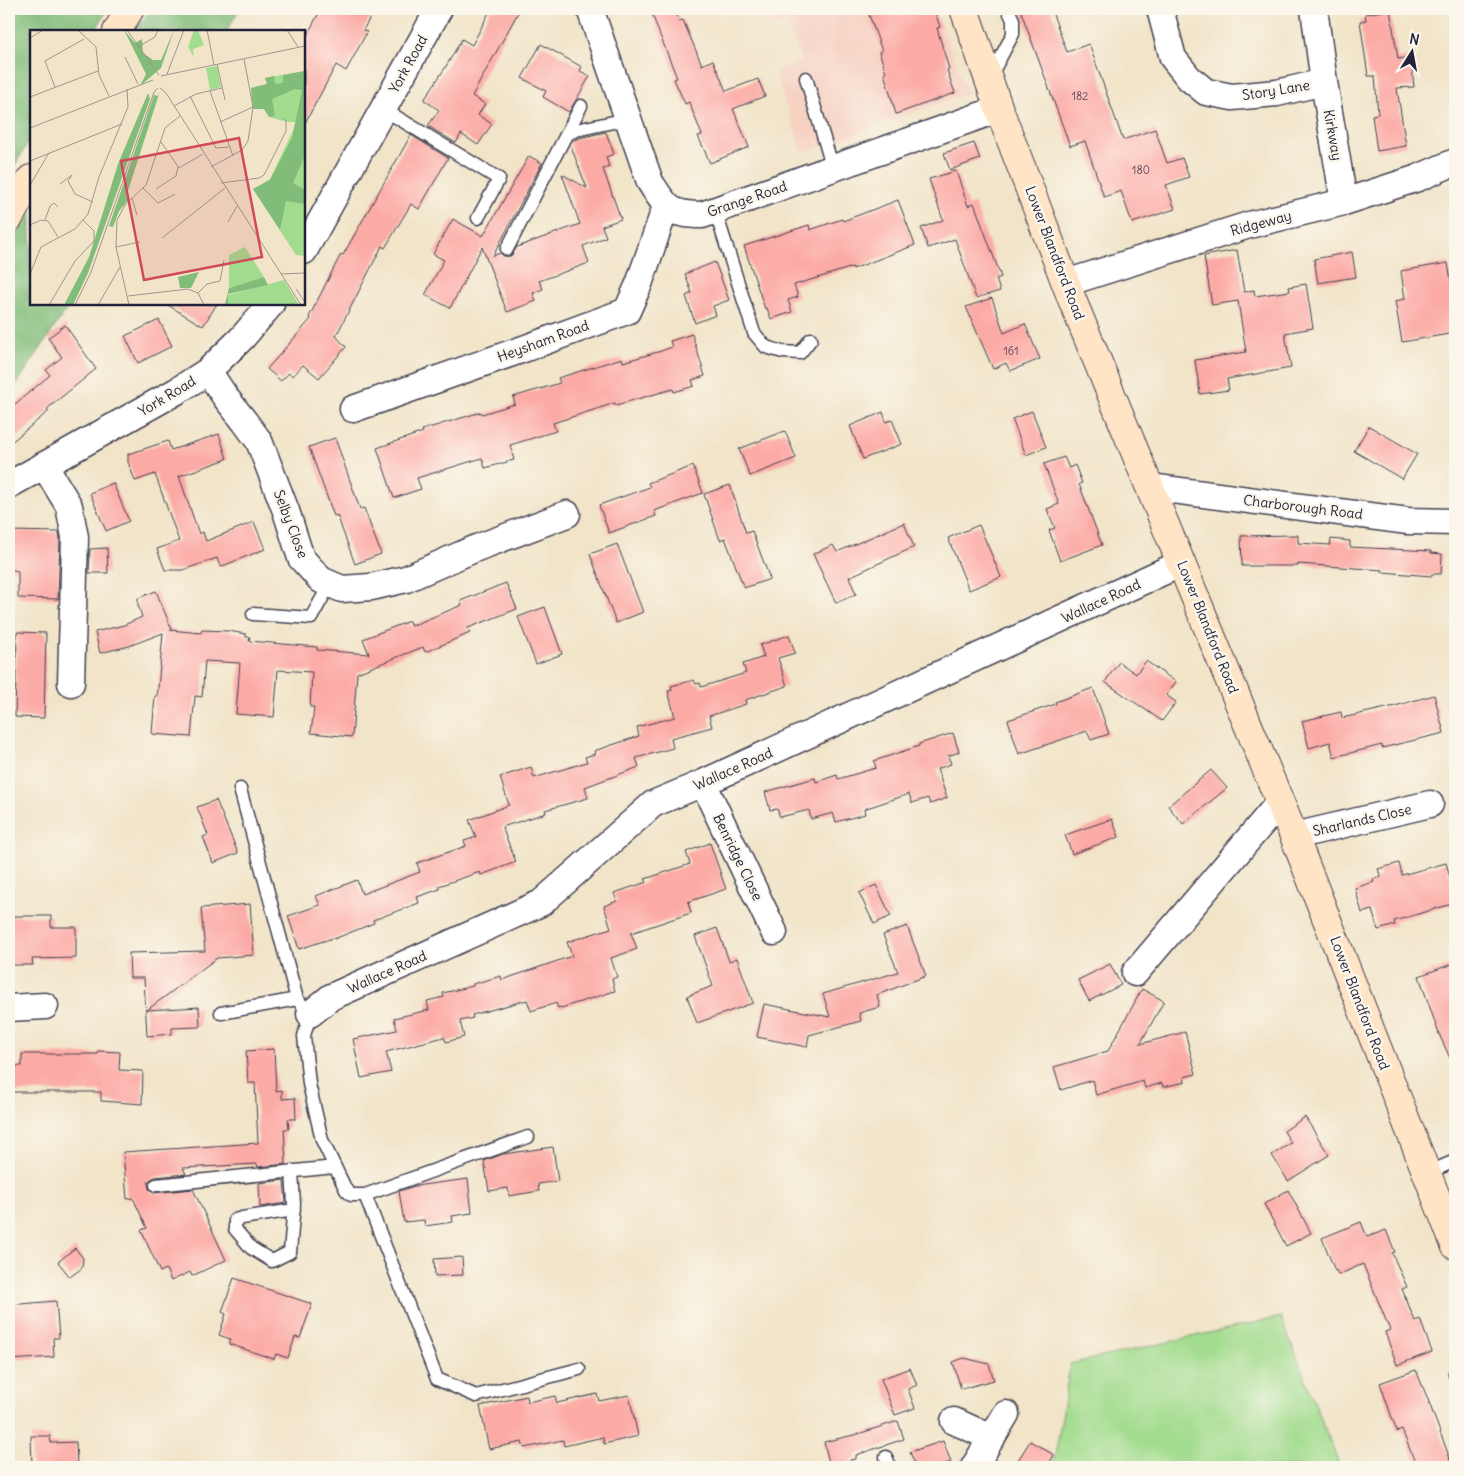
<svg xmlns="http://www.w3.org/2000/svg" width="1464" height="1476" font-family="Delius,sans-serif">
  <rect width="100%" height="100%" fill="#fbf7ec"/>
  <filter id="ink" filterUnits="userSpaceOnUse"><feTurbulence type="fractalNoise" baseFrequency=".02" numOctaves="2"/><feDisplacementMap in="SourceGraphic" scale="10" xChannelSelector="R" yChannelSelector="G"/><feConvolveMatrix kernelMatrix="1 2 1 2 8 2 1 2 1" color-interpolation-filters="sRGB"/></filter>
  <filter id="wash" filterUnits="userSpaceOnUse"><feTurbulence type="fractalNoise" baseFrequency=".0096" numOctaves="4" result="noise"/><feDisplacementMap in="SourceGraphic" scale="20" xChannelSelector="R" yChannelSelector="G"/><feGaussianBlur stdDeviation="1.12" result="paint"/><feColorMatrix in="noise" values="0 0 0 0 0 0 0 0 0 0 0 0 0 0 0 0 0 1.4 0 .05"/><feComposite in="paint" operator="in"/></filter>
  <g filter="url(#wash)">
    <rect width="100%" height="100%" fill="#f1e4c8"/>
    <path fill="#f6d2c3" d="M767,9h168l32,84 -164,60 -28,-80 27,-12 -16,-38 -12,4z"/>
    <path fill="#a2dc8e" stroke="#627f64" d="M1281,1317l59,150h-287l10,-56 7,-47z"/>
    <path fill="#81bc79" stroke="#526f5a" d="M9,9h99l-13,22h-64v107l-22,37z
      M150,9h89l-12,22h-91z
      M31,210v94h39l-61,92v-148z"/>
    <g id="blocks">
      <path fill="#fcaaa6" d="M321,9h54l-12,21 4,2 -21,39 -10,-6 -32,60v-84z
        M491,9h29l-48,87 13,8 -7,11 14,9 -14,21 -17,-11 -5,9 -28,-17 11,-16 -15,-10 21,-32 17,-29 10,6z
        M650,9h25l4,12 4,-1 19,45 11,-5 13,31 32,-12 7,17 -32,13 16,38 -39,16 -12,-27 4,-1 -13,-33 -4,2 -11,-25 3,-1 -17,-43z
        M867,9h67l6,18 -3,1 12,41 -2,1 8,23 -59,21 -12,-41 2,-1 -7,-20 3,-1z
        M1020,9h31l16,43 22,-8 34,96 32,-11 12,34 15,-5 7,19 -23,8 9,24 -43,14 -11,-32 -17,6 -19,-56 -15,5z
        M1390,10l8,49 13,-2 3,30 -17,1 9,58 -29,5 -5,-36 6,-1 -3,-38h-7l-8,-55 6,-1 -1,-6z
        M541,44l41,23 -2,4 10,5 -21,36 -26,-15 3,-6 -24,-13z
        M606,132l8,22 -8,3 3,10 -6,2 18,50 -19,7 4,11 -23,9 6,17 -50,18 4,8 -10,4 3,8 -29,11 -25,-65 -32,61 -25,-13 19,-35 -11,-6 20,-35 30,17 46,-80 13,7 -49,93 7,-3 4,3h7l6,-9 63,-23 -18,-50 25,14 -17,-44 2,-3 7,-3z
        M411,135l37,23 -29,51 -8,-5 -26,44 -3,-2 -46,90 10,11 -27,31 -16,-13 -10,11 -4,-3 -8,8 -14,-12 44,-50 -2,-2 32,-63 2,1z
        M974,143l6,16 -30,11 -6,-17z
        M956,171l12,35 6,-3 27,74 -5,2 4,12 -24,7 -21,-59 -27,9 -7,-20 22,-8 -14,-41z
        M898,200l17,45 -62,24v-2l-59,18 4,12 -10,3 4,12 -21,7 -4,-11 -2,1 -21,-63 65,-21 1,5 32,-11 1,2z
        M1237,250l7,42 10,-2 1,6 35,-5 -1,-4 17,-3 7,44 -28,5 6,35 -64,11 2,11 -29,4 -5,-34 51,-8 -8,-51 -26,4 -8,-49z
        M1352,252l4,25 -38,6 -4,-24z
        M715,262l14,38 -16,6 3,9 -21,8 -9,-27 6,-3 -7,-19z
        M1448,263l7,41v29l-53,9 -7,-41 10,-2 -4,-28z
        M992,298l12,35 21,-9 15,35 -30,12 -4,-8 -13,6 -27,-62z
        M166,304h51l-14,22z
        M159,320l13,26 -34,17 -13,-27z
        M65,325l31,44 -49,40 2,2 -40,33v-35l41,-34 -4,-5 16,-13 -14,-19z
        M692,334l13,42 -13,4 2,6 -20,6 -1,-3 -57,16 -1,-2 -62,20 3,8 -46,14 4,15 -29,8 -3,-10 -65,20 4,11 -27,9 -17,-50 46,-16 -1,-2 59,-18 1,2 33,-10 -2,-7 47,-14 -2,-5 64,-20 1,4 38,-11 11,-4 -2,-6z
        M1032,411l14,36 -20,8 -14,-36z
        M883,412l3,10 6,-2 10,24 -39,15 -13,-33z
        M1369,426l48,28 -15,25 -48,-28z
        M785,431l11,27 -46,18 -11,-27z
        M219,434l8,25 -48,17 20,58 4,-2 3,9 48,-19 11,27 -45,18 -3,-9 -34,12h-18l-8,-21 22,-8 -24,-67 -20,7 -7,-19v-8l40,-13 3,9z
        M335,438l25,71 4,-1 17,46 -26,10 -18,-49 -3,1 -25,-69z
        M1064,457l5,11 6,-3 7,18 -3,1 23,61 -42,16 -11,-31 6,-2 -8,-19 12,-5 -15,-40z
        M693,466l10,27 -49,18 2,5 -47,17 -10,-28 51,-18 -2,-4z
        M113,483l16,38 -23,10 -16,-38z
        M730,485l16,48 6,-2 18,48 -26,9 -19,-50 -5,2 -16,-46z
        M904,523l10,24 -65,30 7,17 -20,9 -23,-49 20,-9 4,7z
        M979,525l22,52 -32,13 -21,-52z
        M9,531l50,1 1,6 -2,61 -40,-1v-27l-9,-2z
        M1298,535v8l32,2 1,-6 19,2v6l81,4v2l11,1 -1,20h-9l-1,2 -49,-4 1,-2 -85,-6v2h-56l-1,-30z
        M617,544l26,68 -27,11 -26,-69z
        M107,548l1,25h-19l1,-24z
        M506,583l11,26 -49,19 2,5 -45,19 -2,-5 -66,26 -5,64 -41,-4 3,-26h-4l2,-35 -34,-2 -4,47 -38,-3 4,-51 -35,-2 -3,36 -7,-1 -4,41 -39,-3 3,-38h2l1,-8 5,-55 -34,13 -29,7 -5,-21 29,-7 18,-8 -4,-12v-7l18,-7 16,39h-2l31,3 1,-3 26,1 18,3v3h4l-1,4 68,6v3l52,4 -6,-15 46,-18 2,5 51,-21 -2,-4z
        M545,607l17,47 -26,10 -18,-47z
        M17,632l29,1 -2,85 -29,-1z
        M789,635l6,18 -17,5 9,28 -42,14 1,4 -37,12 3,11 -41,11 2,10 -37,10 3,9 -54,20 3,11 -43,12 1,3 -44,14 14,35 -35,13 -1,-3 -41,14 1,3 -23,8 2,6 -46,17 1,3 -40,16 -1,-1 -34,11 -11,-33 32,-11 -4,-9 41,-16 5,14 58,-22 -3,-9 49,-17 -2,-5 12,-4 -7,-17 40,-15 -9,-28 31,-10 3,11 53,-16 -2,-5 10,-3 -1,-3 45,-15 -2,-9 38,-10 -7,-26 4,-1 -1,-4 23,-6 2,4 4,-1 1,4 45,-14 -3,-9 21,-7 -4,-12z
        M1146,661l30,21 -10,13 10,7 -14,19 -57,-39 14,-20 17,12z
        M1093,688l16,46 -18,6 -4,-9 -68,23 -11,-34 48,-16 -1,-2z
        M1434,695l10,38 -62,15v-3l-48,12 -4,-15 -21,6 -7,-27 39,-9 1,6 53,-12z
        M953,733l6,19 -11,4 3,8 -14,5 10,29 -17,6 -2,-6 -16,5 -3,-9 -45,15 1,5 -29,8 -3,-9 -22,6 -2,-9 -29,7 -3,-8 -7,1 -5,-18 50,-14 1,4 21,-7 1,4 38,-11 -2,-7 45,-15v-2z
        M1211,770l16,18 -44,36 -15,-18z
        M216,800l22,53 -25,10 -10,-26 5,-2 -11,-28z
        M1112,819l7,18 -47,17 -7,-19z
        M710,843l16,46 -38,13 3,11 -60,20 6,16 -26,9 6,19 -5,2 3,12 -54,17 -1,-1 -2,1 -2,-5 -25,8 -4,-11 -55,15 1,3 -13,3 4,16 -18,5 -2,-5 -58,15 5,20 -30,6 -8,-39 44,-9 -3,-12 35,-8 -2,-9 17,-4 -1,-4 30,-7v-2l28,-8 1,4 70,-24 -5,-14 44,-14 -7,-22 13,-5 -3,-8 33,-11 -2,-3 45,-15 -4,-12z
        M1399,863l3,12 44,-12 9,32v8l-61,18 1,4 -17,5 -6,-20 -10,3 -7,-25 19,-6 -1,-3 8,-2 -3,-8z
        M876,885l15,31 -17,8 -15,-31z
        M250,904l4,51 -37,3 -70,52 52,-3 1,20 -28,1v6l-25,2 -3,-58h-14l-1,-25 76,-2 -4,-43z
        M9,916h42v11h25v31l-44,1 1,6h-24z
        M907,926l19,50 -49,19 3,12 -21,6 2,8 -52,14 -2,12 -50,-10 7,-33 66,13 -7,-23 75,-22 -15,-37z
        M717,928l12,33 8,-3 16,45 -56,20 -10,-27 26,-10 -18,-50z
        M1455,963v106l-16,-35 -20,-58z
        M1110,964l11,21 -32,16 -11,-21z
        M1142,989l22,12 -24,43 45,-12 11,42 -12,3 1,5 -22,5 -1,-4 -17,5 -2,-7 -47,14 -4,-15 -31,10 -7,-23 54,-16z
        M274,1049l2,42 6,-1v9l13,-1 1,21h-8l1,10h-5l2,35 -28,3 -1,-3 -74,4 3,6 -31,3 -4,2 -3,3 1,7 4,4 40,-4 33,71 -34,16 -2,-4 -19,9 -5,-12 -6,3 -19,-42 6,-2 -14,-30 -6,1 -4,-47 135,-9 -3,-60h-7l-2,-32z
        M98,1051l22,1 -1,18 24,1 -1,33 -41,-3v-9h-92v-26h13v-12h76z
        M1305,1117l24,38 -41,26 -16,-26 19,-12 -7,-12z
        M553,1147l5,34 -20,3 1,7 -30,5 -1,-8 -19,3 -5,-30 19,-7z
        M468,1179l4,34 -20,3 1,6 -28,4 -1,-6 -20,2 -5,-31 16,-5z
        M284,1180l2,23 -26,4 -1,-24z
        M1288,1190l23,43 -25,13 -22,-42z
        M1361,1222l6,15 19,-7 9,22 -3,1 15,34 -5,2 13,32 5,-2 12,33 -35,13 -12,-33 5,-2 -27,-66 -25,11 -2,-5 -1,1 -13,-33z
        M75,1248l8,10 -1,10 -12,9 -12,-15z
        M462,1257l1,18 -28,1 -1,-17z
        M234,1278l78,26 -12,34 -5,-1 -7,21 -12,-4 -2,5 -45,-15 1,-5 -11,-4 7,-21 -4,-2z
        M56,1301l3,37h-6l1,19 -45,3v-55z
        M964,1358l25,6 5,16 -33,9 -8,-27z
        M910,1368l7,17 -9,4 7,19 -20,7 -14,-36z
        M1416,1370l11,27 26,70h-36l-15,-37 -5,2 -17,-49z
        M597,1394l2,7 30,-6 9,41 -34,8 -1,-7 -39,9 -1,-6 -39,8 -2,-6 -33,7 -9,-43 47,-10 1,6 27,-6 2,7z
        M898,1421l6,18 -48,16v4l-6,1 2,7h-22l-6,-25 34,-8z
        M31,1436h19l1,7 25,-1 1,25h-45z
        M943,1441l8,21 -15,5h-20l-6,-15z
        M1030,1441l24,14 -7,12h-33z"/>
    </g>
  </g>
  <g filter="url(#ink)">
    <use href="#blocks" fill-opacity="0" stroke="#413f50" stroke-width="1"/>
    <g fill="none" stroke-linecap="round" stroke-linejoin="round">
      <g stroke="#413f50" stroke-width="15">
        <path id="lane" d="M990,77l23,-43v-14l-5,-11
          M806,78l27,91
          M383,109l116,70 -21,39
          M567,134l9,-4 51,-11
          M715,210l39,123 12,14 17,5 17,1 11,-14
          M507,249l74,-143
          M253,614l58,4 19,-34
          M240,789l57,210 13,15 -6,22 5,48 13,56 24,50 5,5h14l72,184 39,17 103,-27
          M221,1013l76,-14
          M292,1171l2,33 -4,48 -18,9 -21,-13 -16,-19v-9l7,-2 52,-8
          M1427,1173l28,-12
          M156,1185l179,-18
          M365,1195l163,-58
          M1455,1373v2
          M886,1457l4,10"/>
      </g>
      <g stroke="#413f50" stroke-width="29">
        <path id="street" d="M590,9l60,173c17,26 19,33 52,33l297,-106
          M1160,9l13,49 16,20 17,14 26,5 45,-4 47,-11
          M1314,9l10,73 20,120
          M304,251l135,-242
          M1066,283l183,-58 95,-23 74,-24 37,-16
          M208,371l18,27 19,24 14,19 27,70 15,47 20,22 21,9 29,-2 35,-8 68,-30 93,-35
          M353,409l176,-62 98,-36 12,-27 27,-78
          M44,465l25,41 6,31 -4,146
          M9,485l168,-94 31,-20 34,-33 29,-34
          M1150,487l258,34 47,1
          M703,783l71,149
          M1294,836l136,-32
          M1135,973l145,-171
          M9,1008l36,-2
          M310,1014l21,-17 210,-94 112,-99 50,-21 479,-220
          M954,1421l38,17
          M974,1467l32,-53"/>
      </g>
      <g stroke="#413f50" stroke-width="30">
        <path id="secondary" d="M964,9l35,100 74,193 221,534 161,409
          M117,31l13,-22
          M9,218l22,-39"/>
      </g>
      <use href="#lane" stroke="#fff" stroke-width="12"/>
      <use href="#street" stroke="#fff" stroke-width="26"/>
      <use href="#secondary" stroke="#ffe4c6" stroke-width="28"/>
    </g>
  </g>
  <g text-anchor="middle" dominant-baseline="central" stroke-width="5" stroke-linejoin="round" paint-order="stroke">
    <g font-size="11" fill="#584456">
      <text x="1080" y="96">182</text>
      <text x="1141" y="170">180</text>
      <text x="1011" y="351">161</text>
    </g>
    <g font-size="14" fill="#22223b" stroke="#fbf7ec">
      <text transform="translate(408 64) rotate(-61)">York Road</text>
      <text transform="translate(1276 90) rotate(-9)">Story Lane</text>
      <text transform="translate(1333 135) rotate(80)">Kirkway</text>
      <text transform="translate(747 199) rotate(-19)">Grange Road</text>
      <text transform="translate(1261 223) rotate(-15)">Ridgeway</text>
      <text transform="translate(1055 253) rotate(69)">Lower Blandford Road</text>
      <text transform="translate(543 341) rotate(-20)">Heysham Road</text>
      <text transform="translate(167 396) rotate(-31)">York Road</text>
      <text transform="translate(1303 507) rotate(7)">Charborough Road</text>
      <text transform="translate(291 524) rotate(69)">Selby Close</text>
      <text transform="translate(1101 601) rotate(-25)">Wallace Road</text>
      <text transform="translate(1208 627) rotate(68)">Lower Blandford Road</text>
      <text transform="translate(733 769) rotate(-24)">Wallace Road</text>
      <text transform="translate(1362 820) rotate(-13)">Sharlands Close</text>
      <text transform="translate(738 857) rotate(64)">Benridge Close</text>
      <text transform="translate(387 972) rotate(-24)">Wallace Road</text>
      <text transform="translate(1360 1003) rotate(69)">Lower Blandford Road</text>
    </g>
  </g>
  <g transform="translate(30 30)">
    <rect width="275" height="275" fill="#f1e4c8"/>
    <path d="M164,0h4l6,15 -11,4 1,8 -6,-10zM187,36l4,21 -11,3 -4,-22zM275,41v185l-9,-1 -43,-66 17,-10 27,-57h-10l-18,-5 -5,-8h-11l-2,-21 16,-4 -2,-6zM215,217l19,30 -35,11v-33zM254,250l15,25h-71v-10z" fill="#a2dc8e"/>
    <path d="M94,0l11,13 7,-4 1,14 10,7h8l13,-30 -13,38 -21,18 6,-12zM275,41v84l-12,28 12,7v14l-19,-3 -6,29 -27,-41 17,-9 22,-42 10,-48 -7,-1 -23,10 3,17 -6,1 -5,-8h-11l-2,-21 16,-4 -2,-6 9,-2 1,8 8,-1v-8zM130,61l-34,106 3,2 -10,12 -6,16 -4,-1 45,-131 4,1zM118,63l2,6 -62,174 -15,32h-9l25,-48 29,-93zM169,242l-8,16h-11l-2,-11zM234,247l4,8 -40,9v11h-3l4,-17z" fill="#81bc79"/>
    <path fill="none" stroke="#9e9690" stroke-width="1" d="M48,0l18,17 3,28 10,21M97,0l32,45M177,0l7,35M257,0l11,17M0,8l13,-8M108,17l17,-10 3,-7M95,27l13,27M187,34l8,36M137,44l17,-44M131,46l144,-30M25,57l-10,-26 39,-22M130,58l6,5 135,212M180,61l23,65M160,66l26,52 13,-1M0,67l68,-26M144,76l22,-12 26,-6M190,92l33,-15M0,98l123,-48M131,112l18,26 24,-14M0,131l92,-37M181,137l31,-17 6,-9 5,-34 -9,-48M191,153l38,-5 5,-3 22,-44v-10l-3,-3M30,154l12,-9 -4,6 7,13 18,8M0,155l19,-32M113,158l15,15 17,-9M126,159l20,-13 2,-9M102,168l5,17M15,190l5,-14 4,-3 4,4M198,192l9,-16M0,195l11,-5 7,1 10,16M132,208l63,-50M86,217l24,-5M0,244l11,-27 34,-18 13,-15 11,-37 29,-70 -1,-18M251,244l24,-1M266,259l9,13M168,263l9,-9 13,-3 4,-21M98,266l60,-7 10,4 6,12M19,275l26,-44 19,-20v-10l-11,-11M45,275l16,-33 63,-180 4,-4M68,275l22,-38M99,275l-13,-58 1,-27 8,-15 21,-20 19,-57 15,-12"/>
    <path fill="#d1495b" fill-opacity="0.15" stroke="#d1495b" stroke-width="2.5" d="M209,108l23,119 -118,23 -23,-119z"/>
    <rect width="275" height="275" fill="none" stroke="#22223b" stroke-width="2.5"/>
  </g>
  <rect width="1464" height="1476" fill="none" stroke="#fbf7ec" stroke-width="30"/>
  <g transform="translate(1412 52) rotate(11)" stroke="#fbf7ec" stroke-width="4" paint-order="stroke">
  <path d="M0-4L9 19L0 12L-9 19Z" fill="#22223b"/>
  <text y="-8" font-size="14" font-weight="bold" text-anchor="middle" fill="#22223b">N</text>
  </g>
</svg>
